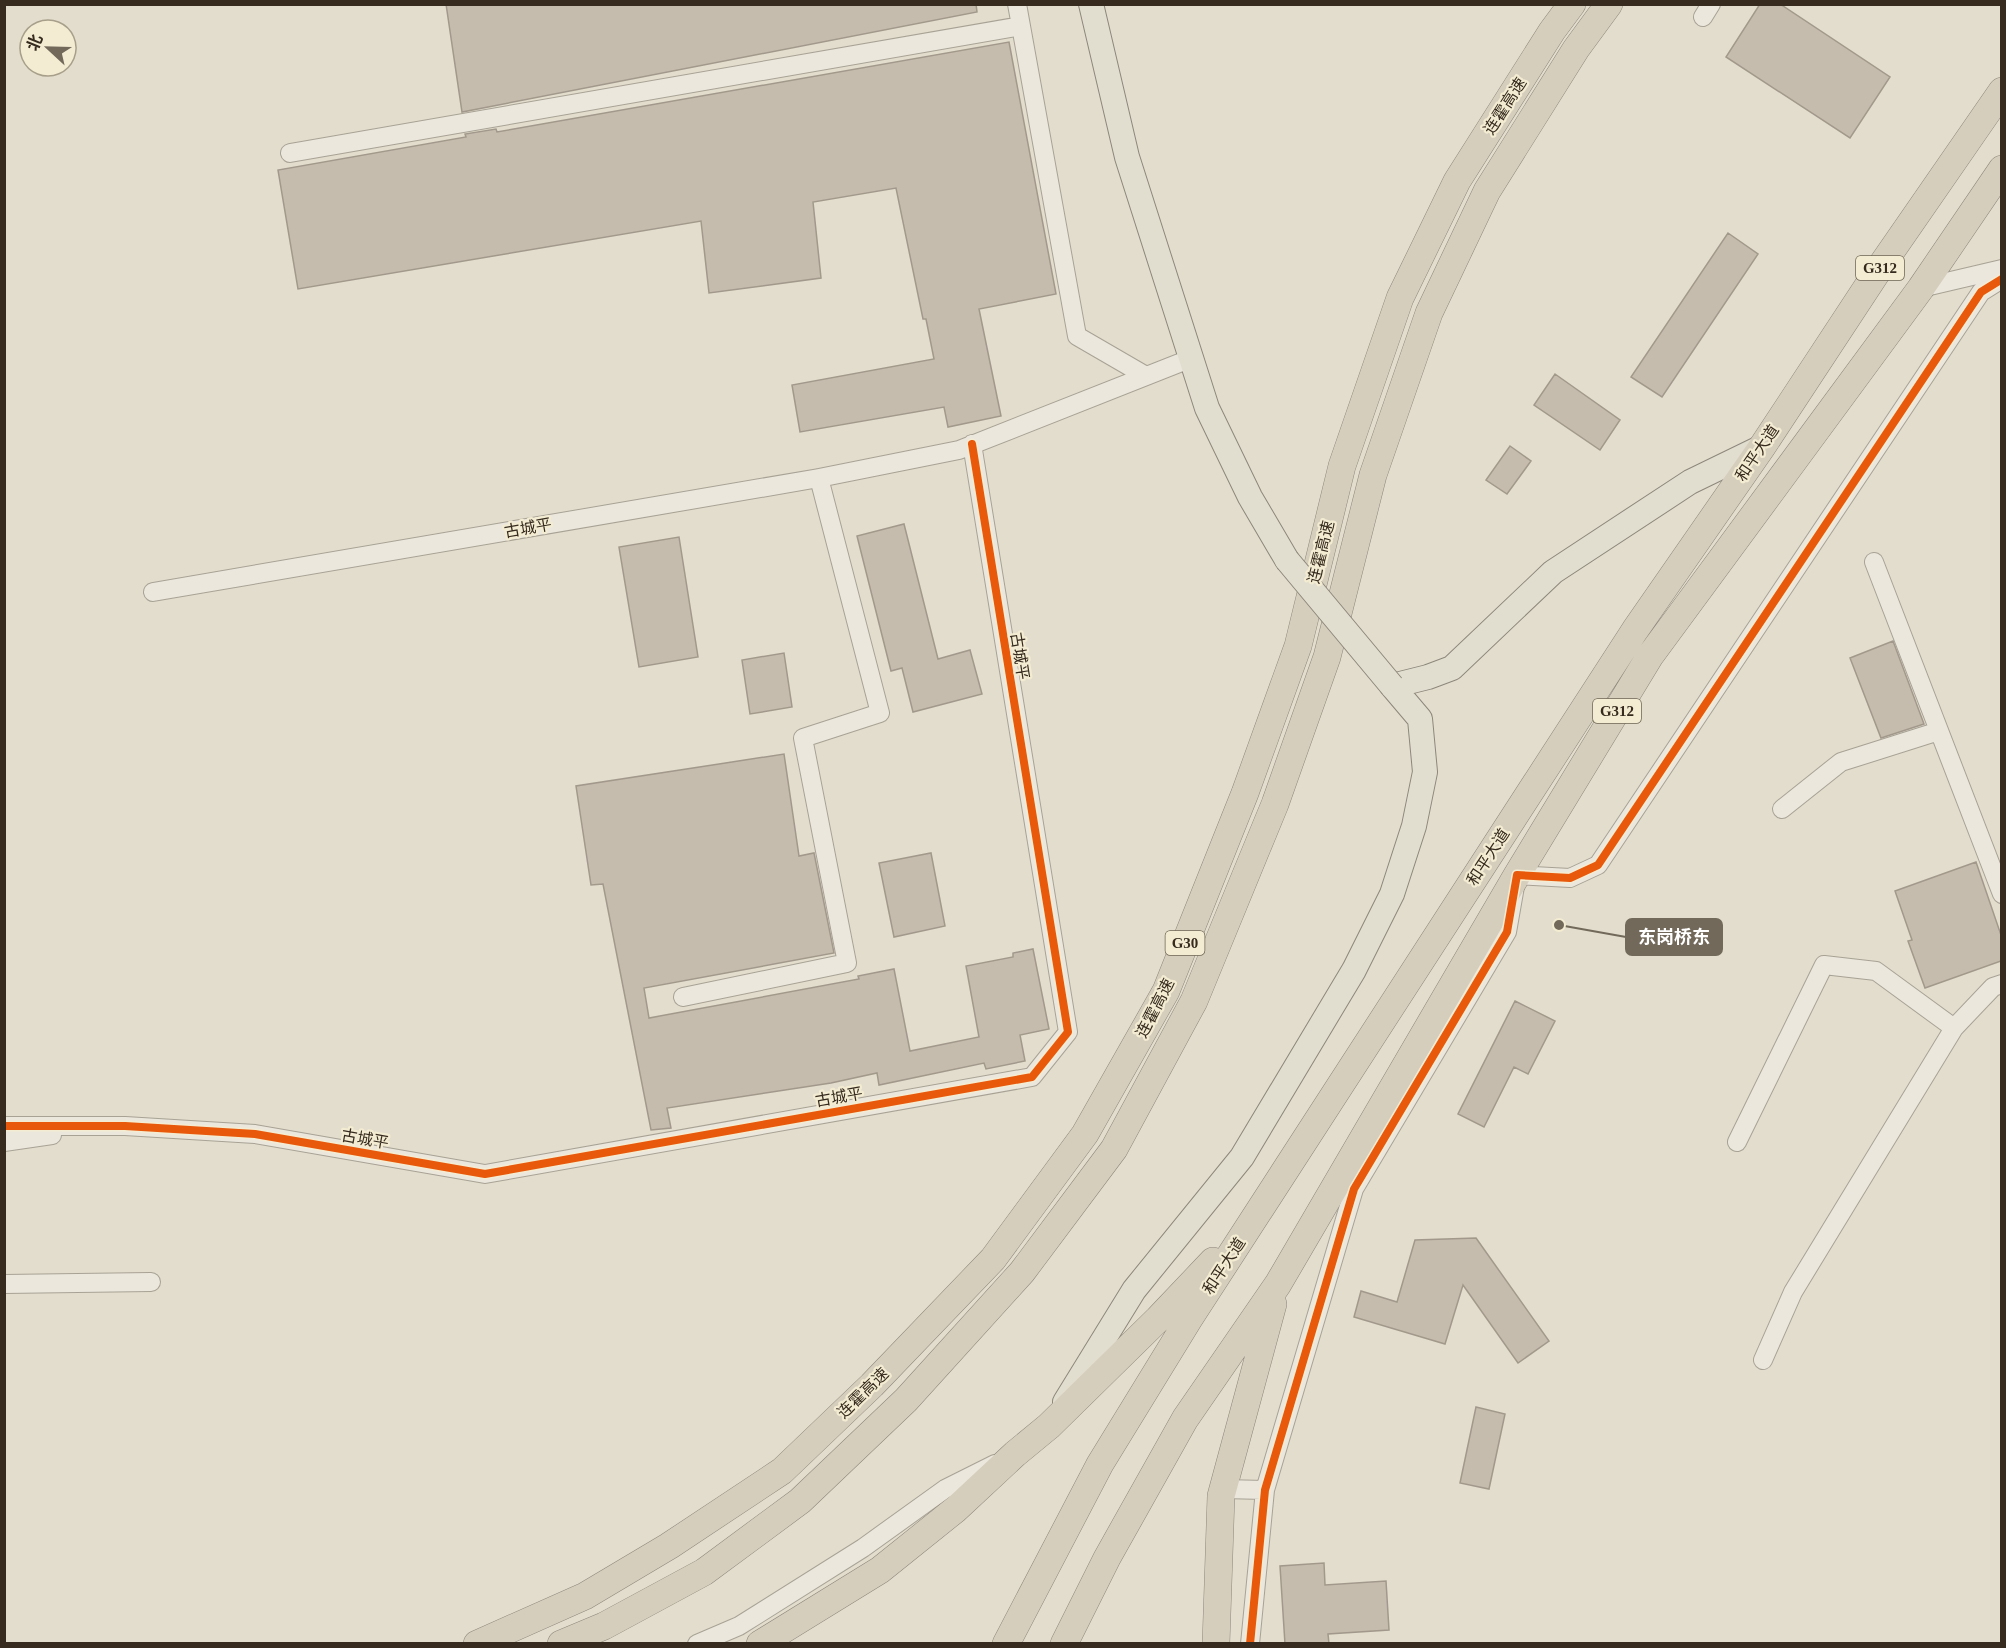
<svg xmlns="http://www.w3.org/2000/svg" width="2006" height="1648" font-family="'Times New Roman','Noto Sans SC',serif">
  <rect width="100%" height="100%" fill="#e2ddcc"/>
  <path fill="#c6bcad" stroke="#a2998c" stroke-width="1.5" d="M446,4h530l1,8 -515,100z
    M1760,4h20l110,73 -40,61 -124,-81z
    M1009,42l47,252 -77,15 22,107 -53,11 -4,-20 -144,25 -8,-47 142,-26 -8,-40h-3l-27,-131 -83,14 8,76 -112,15 -8,-72 -403,68 -20,-119 188,-33 -1,-3 31,-5 1,3z
    M1728,233l30,21 -96,143 -31,-20z
    M1555,374l65,46 -20,30 -66,-45z
    M1510,446l21,15 -24,33 -21,-14z
    M904,524l34,135 32,-9 12,44 -69,18 -11,-44 -11,3 -34,-135z
    M679,537l19,120 -59,10 -20,-120z
    M1893,641l31,83 -43,14 -31,-80z
    M784,653l8,54 -42,7 -8,-54z
    M784,754l15,102 15,-3 20,100 -190,35 5,30 210,-39 -1,-3 36,-7 16,82 69,-14 -13,-71 47,-9v-4l20,-4 16,80 -29,6 5,26 -39,8 -2,-6 -105,22 -2,-12 -46,10 -164,25 4,20 -20,2 -48,-246 -12,1 -15,-99z
    M931,853l14,73 -51,11 -15,-74z
    M1976,862l25,73v26l-76,27 -17,-47 4,-1 -17,-49z
    M1515,1001l40,20 -27,53 -14,-7 -30,60 -26,-13z
    M1476,1238l73,103 -31,22 -55,-78 -18,59 -91,-27 7,-26 36,11 18,-62z
    M1476,1407l29,7 -16,75 -29,-6z
    M1324,1563l1,22 61,-4 3,49 -61,4 1,10h-44l-5,-78z"/>
  <g fill="none" stroke-linecap="round" stroke-linejoin="round">
    <g stroke="#a8a295" stroke-width="20">
      <path id="minor" d="M1017,4l60,332 69,40
        M1703,17l8,-13
        M290,153l731,-127
        M1921,288l81,-19
        M1874,562l128,332
        M153,592l666,-114 140,-28 233,-92
        M1782,809l59,-47 98,-31
        M683,997l164,-34 -44,-225 77,-25 -61,-235
        M4,1126h121l130,8 230,40 547,-97 36,-45 -96,-588
        M4,1142l48,-7
        M1737,1142l87,-177 52,6 78,57
        M4,1284l147,-2
        M1763,1360l30,-68 161,-264 39,-41 9,-3
        M1223,1489l42,1
        M697,1644l42,-18 124,-78 82,-59 50,-25
        M1250,1644l15,-154 89,-301 153,-257 10,-57 53,3 28,-13 383,-573 21,-13"/>
    </g>
    <g stroke="#8d877c" stroke-width="26">
      <path id="major" d="M1091,4l36,153 80,251 43,89 37,63
        M1065,1402l69,-112 108,-133 112,-187 38,-76 22,-68 11,-54 -5,-53 -28,-33 36,-9 24,-9 101,-96 137,-90 72,-35"/>
    </g>
    <g stroke="#8d877c" stroke-width="28">
      <path id="highway" d="M477,1644l108,-48 84,-50 113,-75 90,-86 121,-126 92,-125 81,-143 79,-198 53,-147 44,-180 58,-168 57,-117 95,-150 20,-27
        M561,1644l43,-18 100,-54 96,-71 106,-101 116,-128 92,-123 80,-148 81,-197 52,-147 46,-182 56,-162 58,-122 89,-142 33,-45
        M760,1644l120,-74 76,-61 59,-55 34,-28 109,-107 55,-58
        M1006,1644l94,-180 89,-145 446,-689 127,-183 121,-184 119,-172
        M1064,1644l43,-86 78,-139 93,-135 239,-409 133,-219 271,-368 81,-119
        M1216,1644l5,-148 52,-192"/>
    </g>
    <use href="#minor" stroke="#ebe7dd" stroke-width="18"/>
    <use href="#major" stroke="#e2decf" stroke-width="24"/>
    <use href="#highway" stroke="#d6cebd" stroke-width="27"/>
    <g stroke="#8d877c" stroke-width="26" stroke-linecap="butt">
      <path id="major-bridge" d="M1287,560l105,126"/>
    </g>
    <use href="#major-bridge" stroke="#e2decf" stroke-width="24"/>
    <g stroke="#f4ecd2" stroke-width="11">
      <path id="cycleway" d="M4,1126h121l130,8 230,40 547,-97 36,-45 -96,-588
        M1250,1644l15,-154 89,-301 153,-257 10,-57 53,3 28,-13 383,-573 21,-13"/>
    </g>
    <use href="#cycleway" stroke="#e8590c" stroke-width="8"/>
  </g>
  <g text-anchor="middle" dominant-baseline="central" stroke-width="4.5" stroke-linejoin="round" paint-order="stroke">
    <g fill="#f4ecd2" stroke="#6f6554" stroke-width="1.5">
      <rect x="1856" y="256" width="48" height="24" rx="4.5"/>
      <rect x="1593" y="699" width="48" height="24" rx="4.5"/>
      <rect x="1165.5" y="931" width="39" height="24" rx="4.5"/>
    </g>
    <g font-size="15" font-weight="bold" fill="#362b1e">
      <text x="1880" y="268">G312</text>
      <text x="1617" y="711">G312</text>
      <text x="1185" y="943">G30</text>
    </g>
    <g font-size="16" fill="#362b1e" stroke="#f4ecd2">
      <text transform="translate(1505 106) rotate(-57)">连霍高速</text>
      <text transform="translate(1757 453) rotate(-56)">和平大道</text>
      <text transform="translate(528 528) rotate(-10)">古城平</text>
      <text transform="translate(1321 552) rotate(-76)">连霍高速</text>
      <text transform="translate(1020 656) rotate(81)">古城平</text>
      <text transform="translate(1488 857) rotate(-57)">和平大道</text>
      <text transform="translate(1155 1008) rotate(-63)">连霍高速</text>
      <text transform="translate(839 1097) rotate(-10)">古城平</text>
      <text transform="translate(365 1139) rotate(10)">古城平</text>
      <text transform="translate(1224 1266) rotate(-57)">和平大道</text>
      <text transform="translate(863 1393) rotate(-44)">连霍高速</text>
    </g>
  </g>
  <path fill="none" stroke="#72695b" stroke-width="2" d="M1559 925L1626 937"/>
  <circle fill="#72695b" stroke="#f4ecd2" stroke-width="2" cx="1559" cy="925" r="6"/>
  <rect fill="#72695b" stroke="#72695b" stroke-width="2" x="1626" y="919" width="96" height="36" rx="6"/>
  <g font-size="18" text-anchor="middle" font-weight="bold" fill="#fff">
    <text x="1674" y="943">东岗桥东</text>
  </g>
  <rect width="2006" height="1648" fill="none" stroke="#362b1e" stroke-width="12"/>
  <g transform="translate(48 48) rotate(292)"><circle r="28" fill="#f4ecd2" stroke="#a89f8a" stroke-width="1.5"/>
  <path d="M0-4.5L10 22L0 15L-10 22Z" fill="#72695b"/>
  <text y="-9" font-size="16" font-weight="bold" text-anchor="middle" fill="#362b1e">北</text>
  </g>
</svg>
